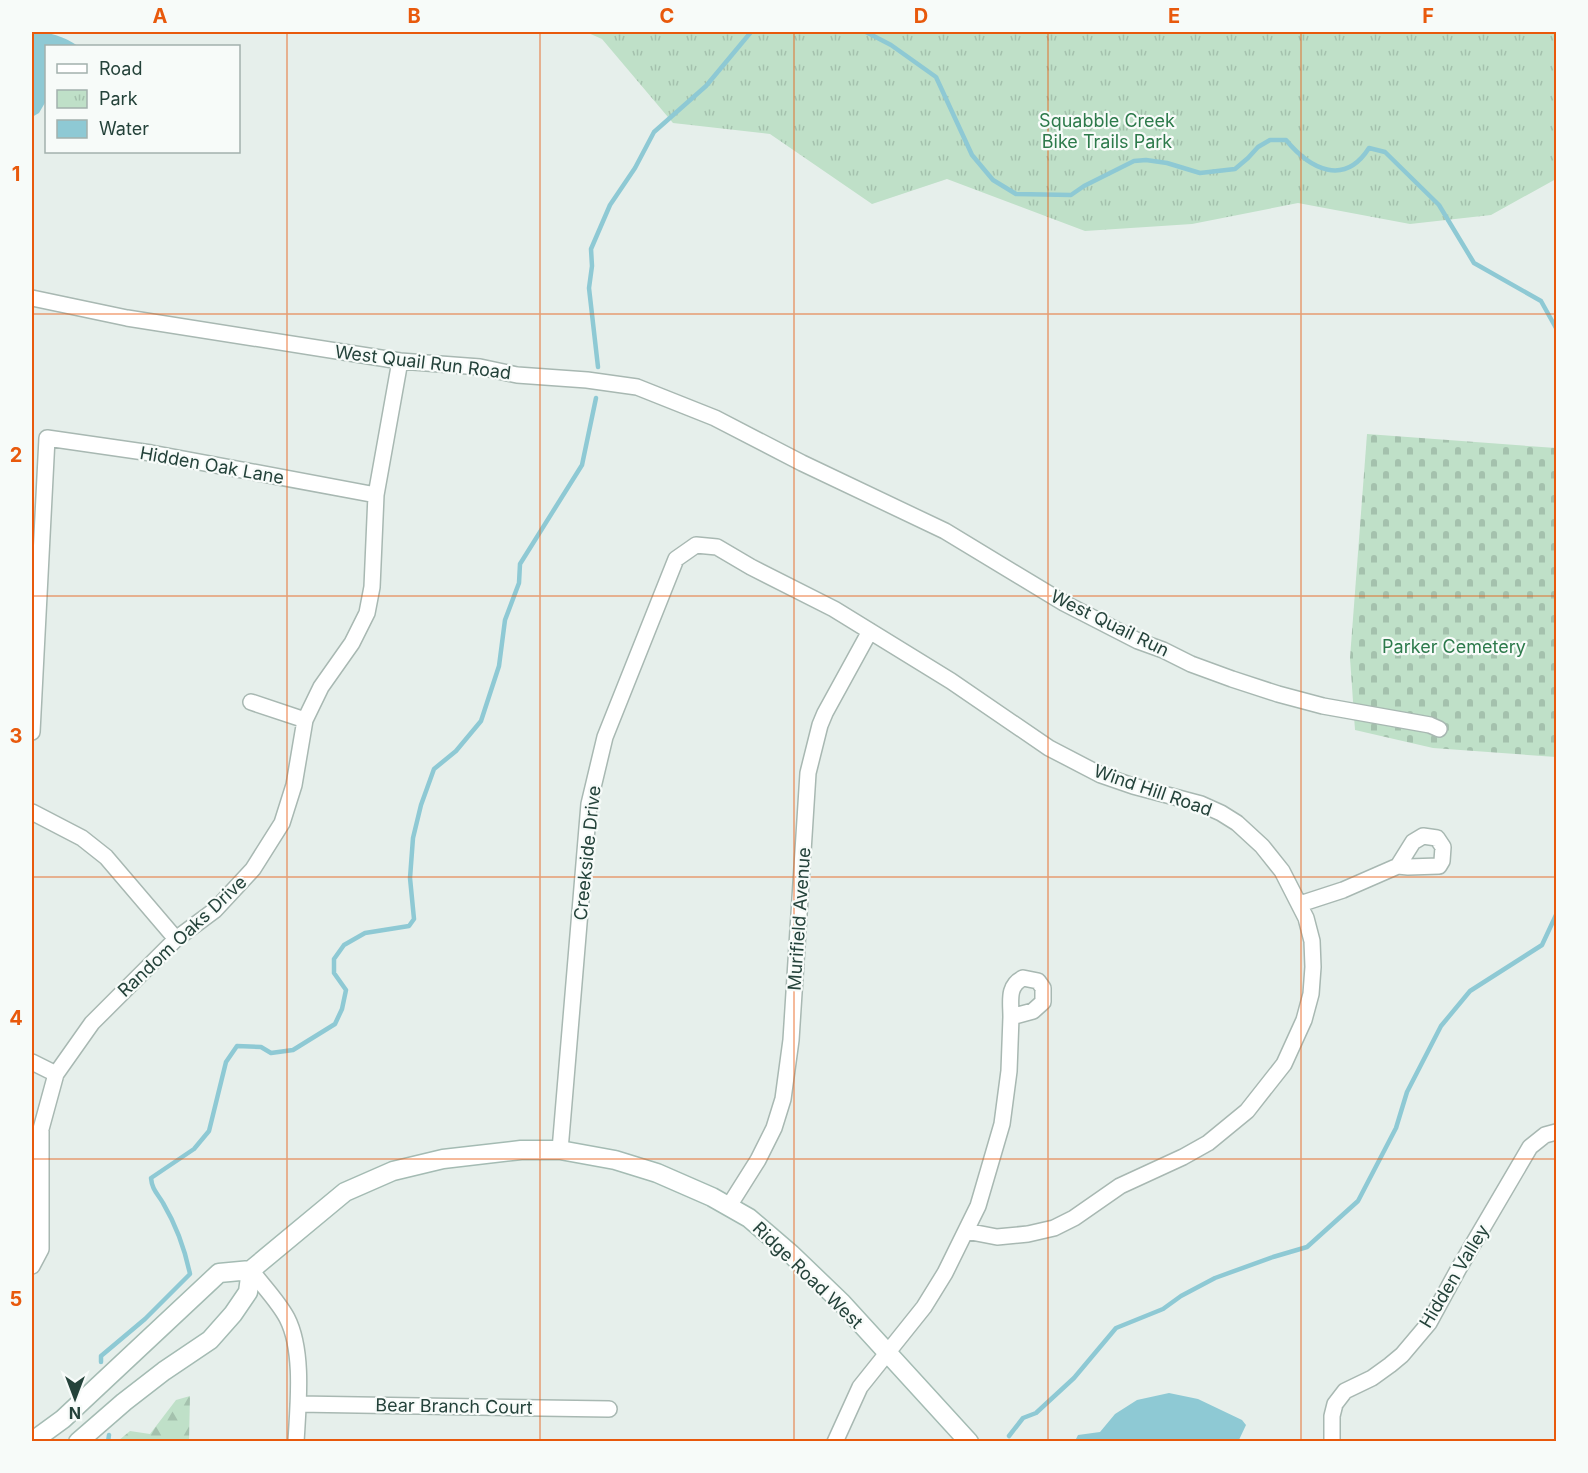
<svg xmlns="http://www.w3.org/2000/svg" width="1588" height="1473" font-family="Inter,sans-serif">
  <defs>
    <pattern id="forest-firs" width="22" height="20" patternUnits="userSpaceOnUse" patternTransform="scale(1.5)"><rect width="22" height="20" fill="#bfe0c8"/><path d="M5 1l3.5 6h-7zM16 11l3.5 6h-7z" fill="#a4c1ad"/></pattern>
    <pattern id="cemetery-stones" width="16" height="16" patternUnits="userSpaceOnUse" patternTransform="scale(1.5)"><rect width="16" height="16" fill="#bfe0c8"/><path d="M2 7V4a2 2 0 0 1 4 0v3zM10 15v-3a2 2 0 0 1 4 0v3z" fill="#a4c1ad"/></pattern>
    <pattern id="park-tufts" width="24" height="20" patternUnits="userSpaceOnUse" patternTransform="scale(1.5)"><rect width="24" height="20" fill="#bfe0c8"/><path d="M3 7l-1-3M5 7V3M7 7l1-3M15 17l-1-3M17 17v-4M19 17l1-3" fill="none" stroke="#a4c1ad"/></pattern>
  </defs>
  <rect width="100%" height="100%" fill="#e6efeb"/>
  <path fill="url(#forest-firs)" d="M190,1396l-1,45h-71l12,-10 20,3 26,-34z"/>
  <path fill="url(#cemetery-stones)" d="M1367,434l189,14v309l-123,-9 -78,-18 -5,-72z"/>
  <path fill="url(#park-tufts)" d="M586,32h970v147l-65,36 -81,9 -112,-21 -106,21 -107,7 -138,-52 -75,25 -102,-70 -97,-11 -71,-84z"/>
  <path fill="#8ec9d4" d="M32,32c18,0 31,4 46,14h-32v55l-7,12 -7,4z
    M1169,1393l29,6 44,21 4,5 -8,17 -163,-1 3,-6 22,-3 15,-18 22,-14z"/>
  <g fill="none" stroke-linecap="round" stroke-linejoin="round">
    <path stroke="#8ec9d4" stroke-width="4.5" d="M866,32l25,13 45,32 36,78 21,25 23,14 55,1 13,-9 50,-25 12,-1 21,3 33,10 35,-4 13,-11 10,-11 12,-7h16c24,29 58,47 83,8l16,4 54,53 35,58 67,38 15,27
      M598,367l-9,-79 3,-22 -1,-17 19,-44 25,-37 19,-36 52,-46 45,-54
      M101,1362v-6l44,-37 45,-45c-5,-24 -14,-49 -27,-71 -5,-9 -11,-13 -12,-25l43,-29 15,-18 17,-69 11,-16 24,1 10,6 22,-3 42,-26 7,-15 4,-19 -12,-17v-14l10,-14 21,-12 44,-7 5,-7 -4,-41 3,-40 8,-33 13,-36 22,-18 25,-30 18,-55 6,-46 14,-37 1,-19 62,-99 14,-67
      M1009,1436l14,-18 13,-5 38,-35 42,-50 47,-19 18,-13 34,-18 58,-21 34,-10 51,-46 38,-73 11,-36 34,-66 29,-35 72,-46 14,-30
      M108,1442l1,-7"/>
    <g stroke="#a8b8b2" stroke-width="18">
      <path id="street" d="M32,298l95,20 273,43 80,6 37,8 70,5 50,7 78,31 87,45 143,68 119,72 74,38 25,9 28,14 41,15 46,15 45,12 107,19 9,4
        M251,702l54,18
        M32,732l15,-294 104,15 225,42
        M32,812l50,26 24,19 70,82
        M1423,836l14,2 6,9 -1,14 -3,5 -31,1 -10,-1 15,-24z
        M1300,904l43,-14 55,-24
        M1023,978l15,3 5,7v14l-10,9 -22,6c0,-16 -4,-31 12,-39z
        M32,1062l24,12
        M560,1150l29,-346 16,-67 71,-178 20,-14 21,2 34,20 83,42 117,72 98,67 52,27 32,11 68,18 20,9 16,10 25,23 20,25 24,47 6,23 1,26 -2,27 -7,26 -20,44 -37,47 -39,32 -25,14 -63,29 -46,32 -20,10 -26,6 -31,3 -31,-6
        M729,1206l29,-46 16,-32 9,-29 8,-59 17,-267 12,-48 5,-12 45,-82
        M32,1266l9,-17v-120l15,-55 36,-51 84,-84 39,-29 38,-41 29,-46 12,-38 11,-65 16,-33 31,-44 15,-30 5,-26 4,-92 24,-134
        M251,1270c11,15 27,31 36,48 17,33 11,87 9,124
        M298,1404l311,5
        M835,1442l25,-55 64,-80 21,-34 33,-67 24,-82 7,-53 2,-54
        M1332,1442v-26l3,-12 10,-13 27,-13 18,-13 12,-10 27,-32 30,-55 71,-121 15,-12 11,-3"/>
    </g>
    <g stroke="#a4bbb3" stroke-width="21">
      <path id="secondary" d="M32,1440l5,-2 26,-19 156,-146 32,-3 94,-78 48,-21 50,-12 78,-9h39l55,10 42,13 55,24 37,21 42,36 51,49 127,139
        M78,1442l46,-40 40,-31 46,-31 23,-26 15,-22 3,-22"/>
    </g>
    <use href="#street" stroke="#fff" stroke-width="15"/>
    <use href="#secondary" stroke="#fff" stroke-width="18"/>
  </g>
  <path fill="none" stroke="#e8590c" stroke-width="1.5" stroke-opacity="0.55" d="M287,32v1410M540,32v1410M794,32v1410M1048,32v1410M1301,32v1410M32,314h1524M32,596h1524M32,877h1524M32,1159h1524"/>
  <g text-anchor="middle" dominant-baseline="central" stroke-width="4.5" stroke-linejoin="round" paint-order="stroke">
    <g font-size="18" fill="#2d7a4b" stroke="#f7fbf9">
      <text x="1107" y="120">Squabble Creek<tspan x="1107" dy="21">Bike Trails Park</tspan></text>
      <text x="1454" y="646">Parker Cemetery</text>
    </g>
    <g font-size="18" fill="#24423a" stroke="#f7fbf9">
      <text transform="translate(423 362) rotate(7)">West Quail Run Road</text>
      <text transform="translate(212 465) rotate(10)">Hidden Oak Lane</text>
      <text transform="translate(1110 623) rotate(26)">West Quail Run</text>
      <text transform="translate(1153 790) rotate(19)">Wind Hill Road</text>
      <text transform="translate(587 853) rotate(-84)">Creekside Drive</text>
      <text transform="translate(799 919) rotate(-86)">Murifield Avenue</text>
      <text transform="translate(182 936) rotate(-43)">Random Oaks Drive</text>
      <text transform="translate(808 1275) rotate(44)">Ridge Road West</text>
      <text transform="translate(1454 1276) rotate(-59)">Hidden Valley</text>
      <text transform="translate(454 1406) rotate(1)">Bear Branch Court</text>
    </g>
  </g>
  <rect width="1588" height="1473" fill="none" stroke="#f7fbf9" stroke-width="66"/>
  <rect x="45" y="45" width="195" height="108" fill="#f7fbf9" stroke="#a3b1ad" stroke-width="1.5"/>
  <rect x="57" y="64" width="30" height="9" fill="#ffffff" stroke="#a3b1ad" stroke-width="1.5"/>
  <text x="99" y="75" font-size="18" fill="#24423a">Road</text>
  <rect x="57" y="90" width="30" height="18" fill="url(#park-tufts)" stroke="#a3b1ad" stroke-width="1.5"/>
  <text x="99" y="105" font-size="18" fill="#24423a">Park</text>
  <rect x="57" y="120" width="30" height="18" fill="#8ec9d4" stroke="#a3b1ad" stroke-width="1.5"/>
  <text x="99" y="135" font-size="18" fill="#24423a">Water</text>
  <g transform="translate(75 1398) rotate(180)" stroke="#f7fbf9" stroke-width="4.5" paint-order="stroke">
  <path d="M0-4.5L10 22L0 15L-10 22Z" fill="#24423a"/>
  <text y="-9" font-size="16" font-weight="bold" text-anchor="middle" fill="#24423a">N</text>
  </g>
  <rect x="33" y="33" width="1522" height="1407" fill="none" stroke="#e8590c" stroke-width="2"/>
  <g font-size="20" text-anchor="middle" font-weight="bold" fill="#e8590c">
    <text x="160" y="23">A</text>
    <text x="414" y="23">B</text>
    <text x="667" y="23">C</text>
    <text x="921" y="23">D</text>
    <text x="1174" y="23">E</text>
    <text x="1428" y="23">F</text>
    <text x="16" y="181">1</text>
    <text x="16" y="462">2</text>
    <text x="16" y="743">3</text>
    <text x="16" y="1025">4</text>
    <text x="16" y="1306">5</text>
  </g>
</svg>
